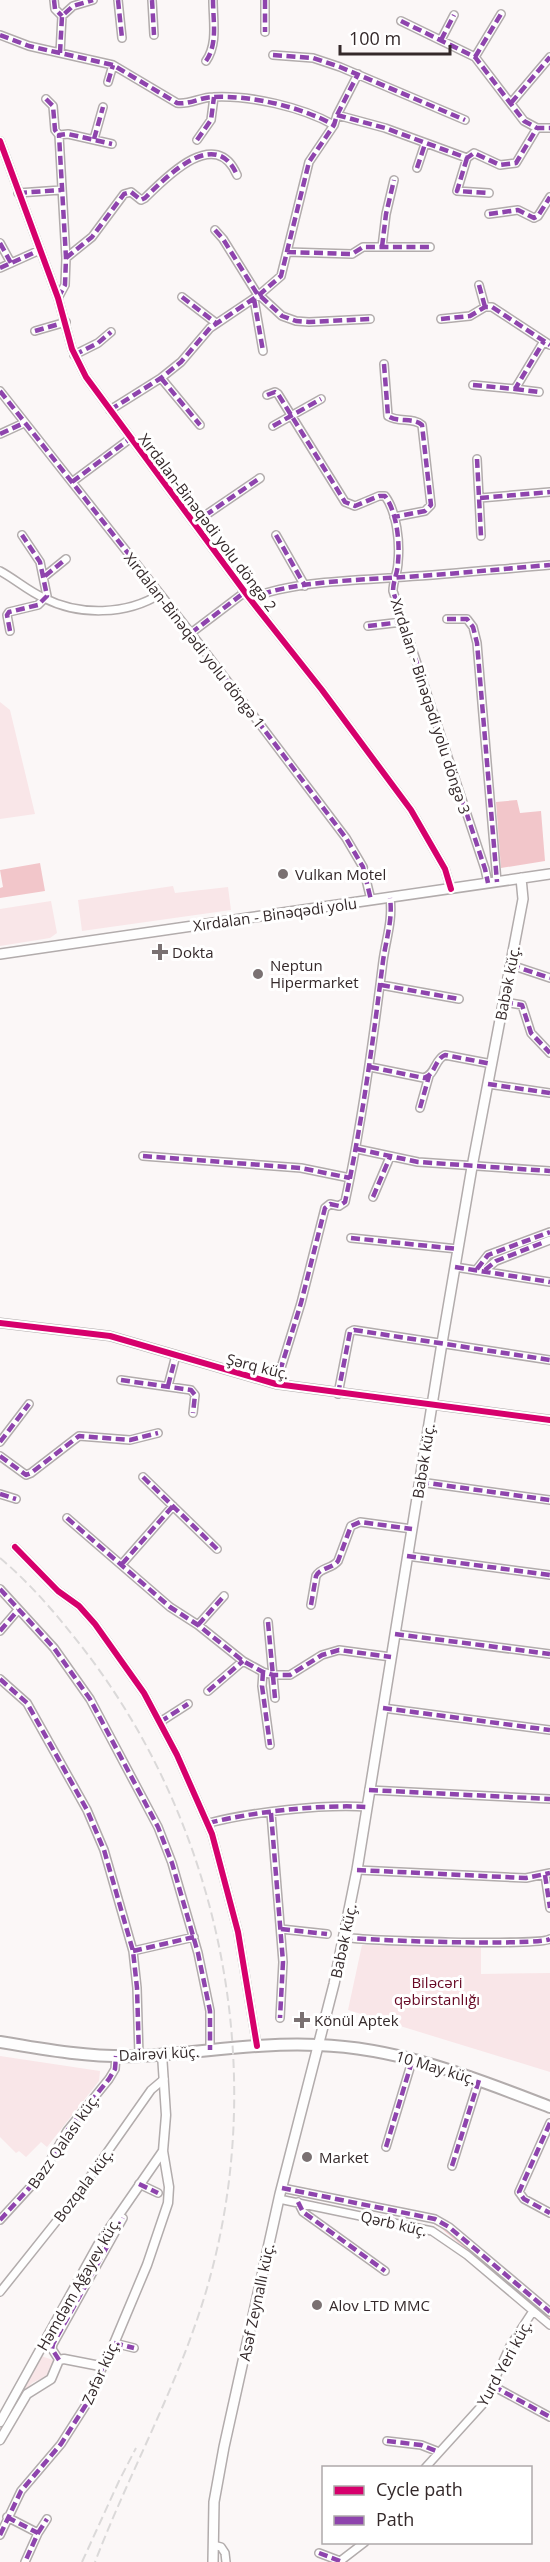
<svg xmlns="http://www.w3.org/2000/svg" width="550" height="2562" font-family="'Open Sans',sans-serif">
  <rect width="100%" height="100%" fill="#fbf7f7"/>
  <path fill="#f9e6e8" d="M0,702l10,8 25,104 -35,5z
    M173,886l2,7 53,-6 3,23 -149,21 -4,-31z
    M51,901l6,32 -7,5 -50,8v-37z
    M362,1945l119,2v27l69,-1v99l-202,-62z
    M0,2056l100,15 -1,10 -52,66 -6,-5 -15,15 -7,-6 -3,2 -16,-16z
    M41,2356l12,4 -4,15 -17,8 -5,6 -27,46v-8z"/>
  <path fill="#f2c6ca" d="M517,800l3,13 21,-2 4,50 -44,7 -5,-66z
    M40,863l5,28 -45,7v-10l3,-1 -3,-17z"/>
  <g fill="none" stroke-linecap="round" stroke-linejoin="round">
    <path stroke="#f8c9ce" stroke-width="2" d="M487,1260l63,-24
      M292,2194l93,18
      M432,2222l8,4 110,92"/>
    <g stroke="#b2acac" stroke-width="10">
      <path id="minor" d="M54,0l1,9 7,7
        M118,0l4,38
        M152,0l2,35
        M265,0v32
        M401,21l74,36 49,64 13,7
        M0,35l29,11 84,19 64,38c12,2 24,-6 36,-6 37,-2 89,10 121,28
        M441,40l13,-25
        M60,53l2,-37 11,-10 20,-6
        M273,55l40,3 27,9 125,53
        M475,57l26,-43
        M206,61c12,-17 7,-40 7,-61
        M108,82l5,-17
        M46,99l7,7 2,24 4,5
        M511,103l39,-46
        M337,115l48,13 82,30 7,-5 26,12 16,-2 21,-35h13
        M94,139l9,-32
        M197,140l14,-20 3,-23
        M0,141l58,157 14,51 14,28 164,222 72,91 89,120 34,59 6,20
        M467,158l-10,33 32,2
        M417,168l8,-24
        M18,193l43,-3
        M489,214l29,-4 16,8 4,-2 12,-19
        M215,230l8,9 33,53 26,24 14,5 13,1 61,-3
        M0,243l11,20
        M382,247l4,-33 8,-34
        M287,252l65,2 11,-7h67
        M66,258l26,-21 32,-43 7,-2 10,8 4,-2c22,-22 71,-72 92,-23
        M0,268l40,-18
        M479,285l6,22
        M182,297l34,26
        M58,298l7,-13 1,-27 -7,-123 9,-1 44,10
        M254,299l9,52
        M441,319l29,-3 15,-9h7l58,38
        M35,331l31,-9
        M74,355l24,-12 13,-11
        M384,364l4,52c11,7 25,1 34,9l9,80 -6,6 -31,6
        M161,378l39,47
        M473,385l42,4 29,-48
        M515,389l24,3
        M0,391l191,242 155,205 17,29 8,33
        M267,395l8,-3 3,2 67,108 10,4 24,-10h6c12,16 15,47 13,66 0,10 -5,19 -5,29l92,278 3,14
        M110,410l51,-32 20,-16 29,-34 49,-33 22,-19 28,-114 25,-37 3,-10 21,-41
        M273,426l48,-27
        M0,434l24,-11
        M477,459l4,77
        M72,482l59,-44
        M480,498l70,-6
        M194,523l66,-45
        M276,535l29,51
        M0,571c15,8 28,20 44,27 35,18 83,17 116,-4
        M45,576l21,-17
        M250,599c38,-18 112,-19 154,-22 49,-3 97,-8 146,-12
        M447,619h20l6,8 4,16 20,239
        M368,626l34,-4
        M10,631l-3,-16 2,-3 29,-7 9,-9 -7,-34 -18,-27
        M191,633l54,-41
        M511,965l39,13
        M381,985l78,14
        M504,1002l18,3 9,28 19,20
        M370,1067l54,11c12,-4 10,-18 21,-23l47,9
        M488,1084l62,9
        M420,1108l9,-32
        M357,1149l61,13 132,9
        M143,1156l158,12 49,10
        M373,1197l17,-40
        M351,1238l107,11
        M455,1267l95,15
        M477,1269l11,-14 62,-23
        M485,1270l11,-9 54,-21
        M121,1380l70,10 4,5 -2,18
        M276,1384l25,-81 24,-95 5,-4 9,2 6,-4c17,-79 28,-160 38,-241 3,-22 10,-41 7,-63
        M168,1386l8,-31
        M338,1394l12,-62 4,-2 196,30
        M0,1442l29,-38
        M0,1456l26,19 5,-2 48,-37 51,4 28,-7
        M143,1477l74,72
        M420,1482l130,18
        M0,1494l16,5
        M67,1518l103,89 28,18 45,36 20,11 10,3h17l32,-20 17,-5 52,7
        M15,1547l43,44 21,15 16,18 49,69 33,62 35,79 26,98 19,114
        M407,1556l143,19
        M122,1564l51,-58
        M0,1589l54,59 36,51 68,128 14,36 26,90 12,58v39
        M311,1605l5,-29c5,-9 16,-7 22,-15l13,-35 9,-4 52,7
        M268,1622l7,76
        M198,1625l26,-29
        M0,1631l18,-21
        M395,1634l155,20
        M263,1672l-1,14 8,59
        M0,1679l27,24 60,107 17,40 29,101 4,37 2,68
        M208,1691l35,-30
        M383,1708l167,22
        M160,1722l28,-18
        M369,1790l181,9
        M271,1813l12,149 -3,56
        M209,1823c42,-11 114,-19 158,-16
        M357,1870l169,8 24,-5
        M545,1875l5,33
        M281,1929l46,5
        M344,1937c21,4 195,9 206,2
        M133,1951l61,-14
        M550,2123l-31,69 5,7 26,14
        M386,2147l27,-89
        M452,2166l27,-86
        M139,2184l19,9
        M282,2188l153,31 14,8 101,85
        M279,2199l153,32 35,24 83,70
        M298,2202l5,10 82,59
        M0,2220l43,-47 24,-42 42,-52 6,-10 1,-13
        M0,2292l75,-94 76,-108 13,-11
        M114,2343l20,5
        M59,2360l-7,-11 1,-5 70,-126
        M493,2386l57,31
        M387,2441l34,4 18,7
        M425,2468l59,-65 26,-57 23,-35
        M7,2517l31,16 -13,29
        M38,2533l9,-14
        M0,2535l21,-44 40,-47 28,-44 14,-34
        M213,2545l8,2 4,6 1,9
        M319,2553l21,8
        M339,2562l26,-20"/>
    </g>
    <g stroke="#b2acac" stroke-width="11">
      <path id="tertiary" d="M0,1323l110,13 166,48 274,36
        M0,2422l98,-177 65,-94
        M0,2440l27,-46 24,-15 8,-19 5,-1 36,7 5,-1 42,-100 21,-62 1,-16 -6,-36 3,-36 -4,-61"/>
    </g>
    <g stroke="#b2acac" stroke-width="12">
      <path id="secondary" d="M0,954l550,-80
        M213,2562l1,-60 10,-55 56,-253 54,-210 23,-114 85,-527 30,-176 51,-268 -2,-21"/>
    </g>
    <g stroke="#b2acac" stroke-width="14">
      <path id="primary" d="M0,2042c46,8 94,16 141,14 59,-3 118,-14 177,-11 83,3 156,33 232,62"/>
    </g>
    <use href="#minor" stroke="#fefefe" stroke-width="7"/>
    <use href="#tertiary" stroke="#fefefe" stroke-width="8"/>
    <use href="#secondary" stroke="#fefefe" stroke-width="9"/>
    <use href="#primary" stroke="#fefefe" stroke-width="10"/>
    <path stroke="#dbd9d9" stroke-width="2" stroke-dasharray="9 4.5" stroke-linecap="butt" d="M0,1558c31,26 57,57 82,89 134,172 185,407 131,619 -26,104 -80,197 -118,296
      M82,2562l37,-81 17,-33"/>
    <path stroke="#8e44ad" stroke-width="4.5" stroke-dasharray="9 4.5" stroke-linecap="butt" d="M54,0l1,9 7,7
      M118,0l4,38
      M152,0l2,35
      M265,0v32
      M401,21l74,36 49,64 13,7
      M0,35l29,11 84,19 64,38c12,2 24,-6 36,-6 37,-2 89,10 121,28
      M441,40l13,-25
      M60,53l2,-37 11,-10 20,-6
      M273,55l40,3 27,9 125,53
      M475,57l26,-43
      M206,61c12,-17 7,-40 7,-61
      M108,82l5,-17
      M46,99l7,7 2,24 4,5
      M511,103l39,-46
      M337,115l48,13 82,30 7,-5 26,12 16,-2 21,-35h13
      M94,139l9,-32
      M197,140l14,-20 3,-23
      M467,158l-10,33 32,2
      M417,168l8,-24
      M18,193l43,-3
      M489,214l29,-4 16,8 4,-2 12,-19
      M215,230l8,9 33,53 26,24 14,5 13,1 61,-3
      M0,243l11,20
      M382,247l4,-33 8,-34
      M287,252l65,2 11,-7h67
      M66,258l26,-21 32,-43 7,-2 10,8 4,-2c22,-22 71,-72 92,-23
      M0,268l40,-18
      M479,285l6,22
      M182,297l34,26
      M58,298l7,-13 1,-27 -7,-123 9,-1 44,10
      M254,299l9,52
      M441,319l29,-3 15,-9h7l58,38
      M35,331l31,-9
      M74,355l24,-12 13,-11
      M384,364l4,52c11,7 25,1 34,9l9,80 -6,6 -31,6
      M161,378l39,47
      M473,385l42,4 29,-48
      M515,389l24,3
      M0,391l191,242 155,205 17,29 8,33
      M267,395l8,-3 3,2 67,108 10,4 24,-10h6c12,16 15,47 13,66 0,10 -5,19 -5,29l92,278 3,14
      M110,410l51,-32 20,-16 29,-34 49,-33 22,-19 28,-114 25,-37 3,-10 21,-41
      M273,426l48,-27
      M0,434l24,-11
      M477,459l4,77
      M72,482l59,-44
      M480,498l70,-6
      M194,523l66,-45
      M276,535l29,51
      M45,576l21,-17
      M250,599c38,-18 112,-19 154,-22 49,-3 97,-8 146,-12
      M447,619h20l6,8 4,16 20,239
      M368,626l34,-4
      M10,631l-3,-16 2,-3 29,-7 9,-9 -7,-34 -18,-27
      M191,633l54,-41
      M511,965l39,13
      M381,985l78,14
      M504,1002l18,3 9,28 19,20
      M370,1067l54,11c12,-4 10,-18 21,-23l47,9
      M488,1084l62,9
      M420,1108l9,-32
      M357,1149l61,13 132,9
      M143,1156l158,12 49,10
      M373,1197l17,-40
      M351,1238l107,11
      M455,1267l95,15
      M477,1269l11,-14 62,-23
      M485,1270l11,-9 46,-18
      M121,1380l70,10 4,5 -2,18
      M276,1384l25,-81 24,-95 5,-4 9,2 6,-4c17,-79 28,-160 38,-241 3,-22 10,-41 7,-63
      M168,1386l8,-31
      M338,1394l12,-62 4,-2 196,30
      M0,1442l29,-38
      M0,1456l26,19 5,-2 48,-37 51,4 28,-7
      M143,1477l74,72
      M420,1482l130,18
      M0,1494l16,5
      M67,1518l103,89 28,18 45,36 20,11 10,3h17l32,-20 17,-5 52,7
      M407,1556l143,19
      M122,1564l51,-58
      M0,1589l54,59 36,51 68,128 14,36 26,90 12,58v39
      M311,1605l5,-29c5,-9 16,-7 22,-15l13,-35 9,-4 52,7
      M268,1622l7,76
      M198,1625l26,-29
      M0,1631l18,-21
      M395,1634l155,20
      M263,1672l-1,14 8,59
      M0,1679l27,24 60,107 17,40 29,101 4,37 2,68
      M208,1691l35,-30
      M383,1708l167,22
      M160,1722l28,-18
      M369,1790l181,9
      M271,1813l12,149 -3,56
      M209,1823c42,-11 114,-19 158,-16
      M357,1870l169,8 24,-5
      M545,1875l5,33
      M281,1929l46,5
      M344,1937c21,4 195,9 206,2
      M133,1951l61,-14
      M550,2123l-31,69 5,7 26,14
      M386,2147l27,-89
      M452,2166l27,-86
      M139,2184l19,9
      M282,2188l153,31 14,8 101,85
      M298,2202l5,10 82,59
      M0,2220l43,-47 24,-42 42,-52 6,-10 1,-13
      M114,2343l20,5
      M59,2360l-7,-11 1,-5 70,-126
      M493,2386l57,31
      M387,2441l34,4 18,7
      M7,2517l31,16 -13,29
      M38,2533l9,-14
      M0,2535l21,-44 40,-47 28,-44 14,-34
      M319,2553l21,8"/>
    <g stroke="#fff" stroke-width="10">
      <path id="cycleway" d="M0,141l58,157 14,51 14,28 164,222 72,91 89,120 34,59 6,20
        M0,1323l110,13 166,48 274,36
        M15,1547l43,44 21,15 16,18 49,69 33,62 35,79 26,98 19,114"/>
    </g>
    <use href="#cycleway" stroke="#d6006c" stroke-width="6"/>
  </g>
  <g fill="#7a7172" stroke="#fff" stroke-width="2">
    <circle cx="283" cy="874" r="6"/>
    <path d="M157 943h6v6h6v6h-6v6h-6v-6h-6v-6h6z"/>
    <circle cx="258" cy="974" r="6"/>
    <path d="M299 2011h6v6h6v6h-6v6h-6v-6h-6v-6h6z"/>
    <circle cx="307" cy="2157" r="6"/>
    <circle cx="317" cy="2305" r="6"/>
  </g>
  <g text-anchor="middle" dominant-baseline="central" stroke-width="6" stroke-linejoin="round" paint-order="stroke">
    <g font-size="15" fill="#34292a" stroke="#fff">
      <text transform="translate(208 522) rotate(53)">Xırdalan-Binəqədi yolu döngə 2</text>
      <text transform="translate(195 640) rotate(52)">Xırdalan-Binəqədi yolu döngə 1</text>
      <text transform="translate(431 706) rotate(72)">Xırdalan - Binəqədi yolu döngə 3</text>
      <text transform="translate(275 914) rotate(-8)">Xırdalan - Binəqədi yolu</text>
      <text transform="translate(507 983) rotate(-79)">Babək küç.</text>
      <text transform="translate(258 1366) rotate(14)">Şərq küç.</text>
      <text transform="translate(423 1461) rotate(-81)">Babək küç.</text>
      <text transform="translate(343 1941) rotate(-78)">Babək küç.</text>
      <text transform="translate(159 2053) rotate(-3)">Dairəvi küç.</text>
      <text transform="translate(436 2067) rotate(17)">10 May küç.</text>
      <text transform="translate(63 2141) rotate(-55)">Bəzz Qalası küç.</text>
      <text transform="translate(83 2185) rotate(-53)">Bozqala küç.</text>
      <text transform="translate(394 2223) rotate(13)">Qərb küç.</text>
      <text transform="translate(78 2284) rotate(-60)">Həmdəm Ağayev küç.</text>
      <text transform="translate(256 2302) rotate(-78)">Asəf Zeynallı küç.</text>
      <text transform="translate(504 2363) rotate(-61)">Yurd Yeri küç.</text>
      <text transform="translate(100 2372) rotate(-66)">Zəfər küç.</text>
    </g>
    <g font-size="15" fill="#34292a" stroke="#fff" text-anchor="start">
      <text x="295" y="874">Vulkan Motel</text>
      <text x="172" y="952">Dokta</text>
      <text x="270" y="965">Neptun<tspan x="270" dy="17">Hipermarket</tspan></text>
      <text x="314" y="2020">Könül Aptek</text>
      <text x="319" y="2157">Market</text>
      <text x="329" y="2305">Alov LTD MMC</text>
    </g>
    <g font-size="15" fill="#670925" stroke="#fff">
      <text x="437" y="1982">Biləcəri<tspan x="437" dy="17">qəbirstanlığı</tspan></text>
    </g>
  </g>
  <rect x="322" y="2466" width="210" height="78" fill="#ffffff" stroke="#aea9aa" stroke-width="1.5"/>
  <rect x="334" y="2486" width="30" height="9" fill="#d6006c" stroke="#aea9aa" stroke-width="1.5"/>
  <text x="376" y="2496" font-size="18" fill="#34292a">Cycle path</text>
  <rect x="334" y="2516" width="30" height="9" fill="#8e44ad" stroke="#aea9aa" stroke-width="1.5"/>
  <text x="376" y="2526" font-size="18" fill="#34292a">Path</text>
  <path d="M340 45v9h110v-9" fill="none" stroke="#34292a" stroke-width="3"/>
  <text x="349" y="45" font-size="18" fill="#34292a" stroke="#ffffff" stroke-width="4.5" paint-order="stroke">100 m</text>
</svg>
